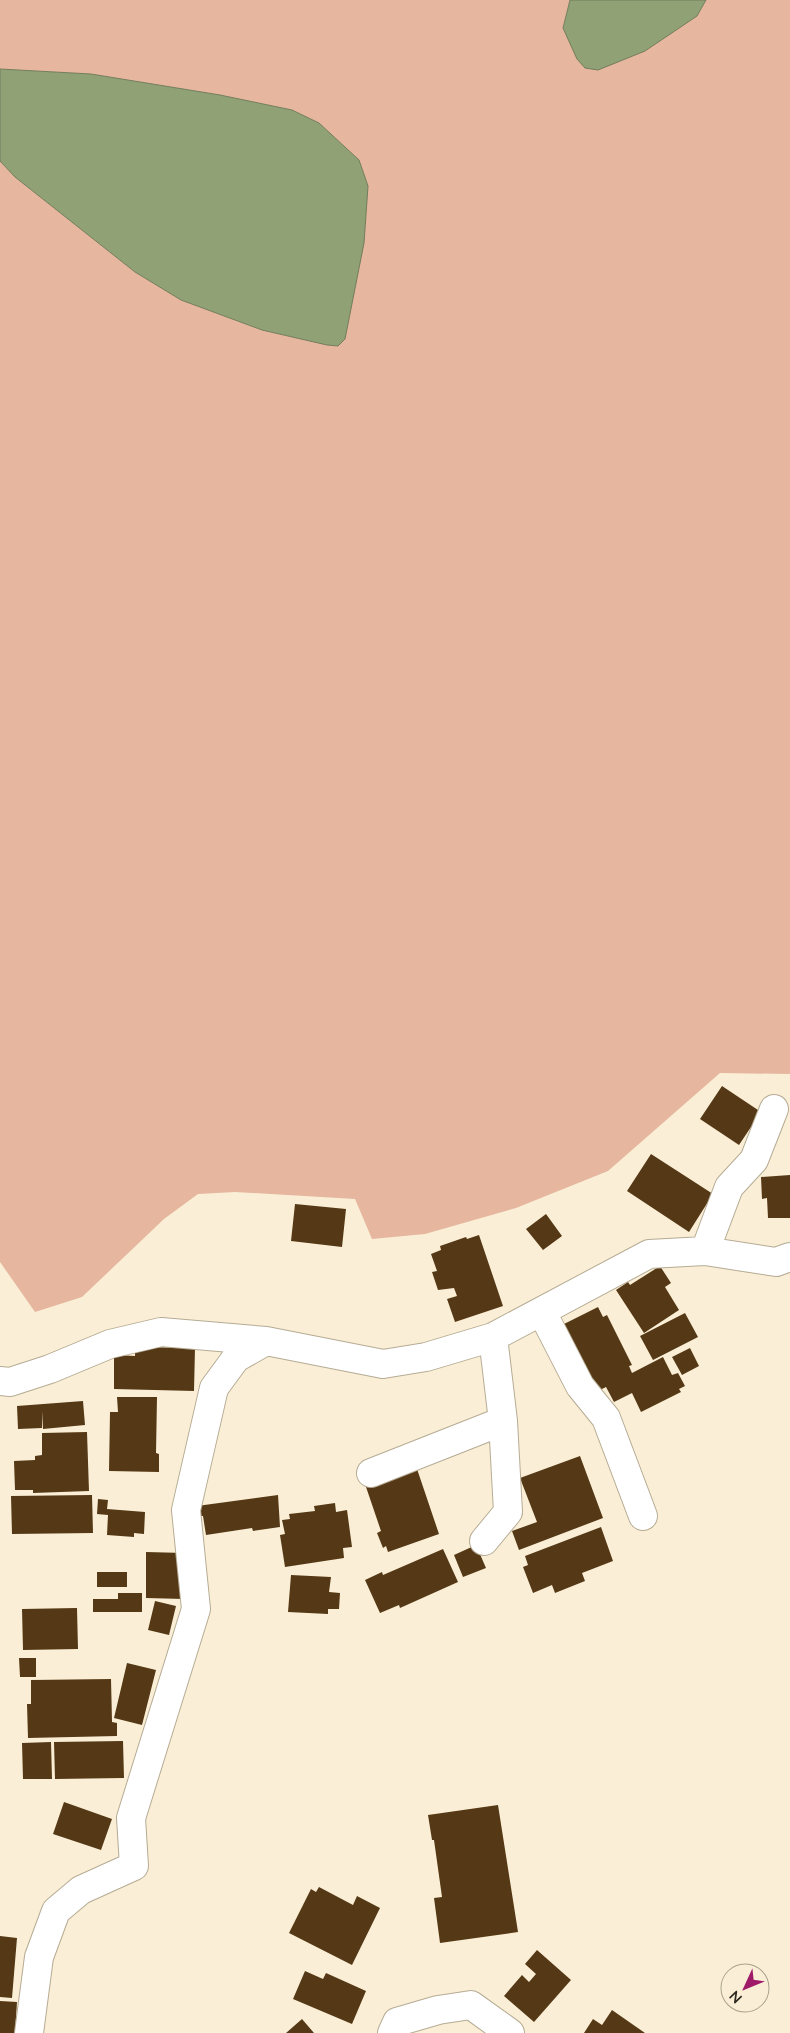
<svg xmlns="http://www.w3.org/2000/svg" width="790" height="2033" font-family="Lato,sans-serif">
  <rect width="100%" height="100%" fill="#faefd6"/>
  <path fill="#e6b69f" d="M0,0h570l-7,28 134,-12 9,-16h84v1074l-70,-1 -112,98 -92,37 -91,26 -53,5 -17,-40 -120,-7 -37,2 -34,25 -82,78 -47,15 -35,-50v-1101l15,16 120,95 46,28 81,30 65,15 11,1 30,-160 -9,-26 -40,-37 -27,-13 -72,-15 -129,-21 -91,-5z"/>
  <path fill="#90a176" stroke="#737d5c" d="M570,0h136l-9,16 -52,35 -47,19 -13,-2 -8,-9 -14,-31z
    M0,69l91,5 129,21 72,15 27,13 40,37 9,26 -4,57 -19,96 -7,7 -11,-1 -65,-15 -81,-30 -46,-28 -120,-95 -15,-16z"/>
  <path fill="#553815" d="M722,1086l39,26 -22,33 -39,-26z
    M651,1154l62,40 -24,38 -62,-41z
    M790,1175v43h-22l-1,-20 -5,1 -1,-22z
    M295,1204l51,5 -4,38 -51,-6z
    M546,1214l16,22 -19,14 -17,-21z
    M479,1235l24,71 -48,16 -8,-23 10,-3 -3,-8 -16,2 -6,-18 5,-1 -6,-17 10,-4 -1,-4 26,-9 1,2z
    M660,1266l11,17 -6,4 14,23 -35,23 -28,-43 12,-8 2,3z
    M598,1307l5,10 4,-2 25,50 -3,1 3,7 31,-16 9,18 6,-2 7,13 -6,3 2,3 -40,20 -9,-19 -18,9 -8,-15 -12,6 -31,-60 4,-3 -3,-6z
    M685,1313l13,24 -45,23 -13,-24z
    M135,1347l60,1 -1,43 -80,-2v-34l21,1z
    M690,1348l9,18 -17,9 -10,-18z
    M117,1397h40l-1,56 3,1v18l-50,-1 1,-59h8z
    M83,1401l2,24 -42,4 -1,-18v17l-24,1 -1,-23z
    M87,1432l2,59 -56,2v-3h-18l-1,-29 21,-1v-4l7,-1v-22z
    M580,1456l23,62 -84,32 -7,-19 25,-9 -17,-44z
    M416,1466l23,68 -51,18 -2,-6 -3,2 -6,-15 4,-2 -16,-47z
    M92,1495l1,38 -81,1 -1,-38z
    M278,1495l2,32 -27,4 -1,-3 -46,7 -3,-19h-4l-2,-10z
    M98,1499l10,1 -1,9 38,3 -1,22 -10,-1v4l-27,-2 1,-20 -11,-1z
    M335,1503l1,9 11,-2 5,37 -9,1 1,10 -59,9 -5,-32 5,-1 -3,-14 8,-1 -1,-5 26,-3 -1,-5z
    M601,1527l12,34 -31,12 3,8 -30,12 -3,-8 -19,8 -10,-26 5,-2 -3,-9z
    M476,1545l10,23 -23,9 -9,-22z
    M443,1549l15,33 -58,26 -1,-3 -19,8 -15,-33 17,-8 1,3z
    M146,1552l39,1 -1,46 -38,-1z
    M97,1572h30v15h-30z
    M291,1575l40,2 -2,15 11,1 -1,16h-11v5l-40,-2z
    M118,1593h24v19h-49v-13h25z
    M155,1601l21,5 -7,29 -21,-5z
    M77,1608l1,41 -55,1 -1,-41z
    M19,1658h17v19h-16z
    M127,1663l29,7 -14,55 -28,-7z
    M111,1679l1,43 5,1v13l-89,2 -1,-34h4v-24z
    M123,1741l1,37 -69,1 -1,-37z
    M51,1742l1,37h-29l-1,-36z
    M64,1802l48,17 -11,31 -48,-16z
    M498,1805l20,127 -78,11 -6,-45 8,-1 -8,-57h-2l-4,-25z
    M319,1887l34,18 4,-9 23,12 -28,57 -63,-32 22,-44 5,3z
    M0,1936l17,2 -5,60 -12,-1z
    M537,1950l34,30 -37,42 -30,-26 18,-21 7,7 7,-8 -11,-10z
    M305,1971l18,8 3,-6 40,18 -14,33 -59,-25z
    M0,2001l17,1 -2,31h-15z
    M612,2010l33,23h-61l9,-14 9,6z
    M302,2019l12,14h-28z"/>
  <g fill="none" stroke-linecap="round" stroke-linejoin="round">
    <g stroke="#b6ab94" stroke-width="30">
      <path id="street" d="M705,1251l24,-64 25,-27 20,-51
        M542,1312l38,74 26,32 37,98
        M0,1381l10,1 40,-13 60,-25 51,-12 105,9 117,23 43,-7 67,-20 156,-83 56,-3 71,11 14,-5
        M371,1473l132,-52
        M484,1541l24,-29 -5,-91 -10,-84
        M29,2033l10,-76 17,-46 25,-21 53,-24 -3,-48 65,-209 -10,-99 28,-122 22,-30 30,-17
        M392,2033l5,-11 41,-12 33,-5 39,28"/>
    </g>
    <use href="#street" stroke="#fff" stroke-width="28"/>
  </g>
  <g transform="translate(745 1988) rotate(226)"><circle r="24" fill="#faefd6" stroke="#a8a08d"/>
  <path d="M0-4L9 19L0 12L-9 19Z" fill="#9f1b6a"/>
  <text y="-8" font-size="14" font-weight="bold" text-anchor="middle" fill="#2e2920">N</text>
  </g>
</svg>
